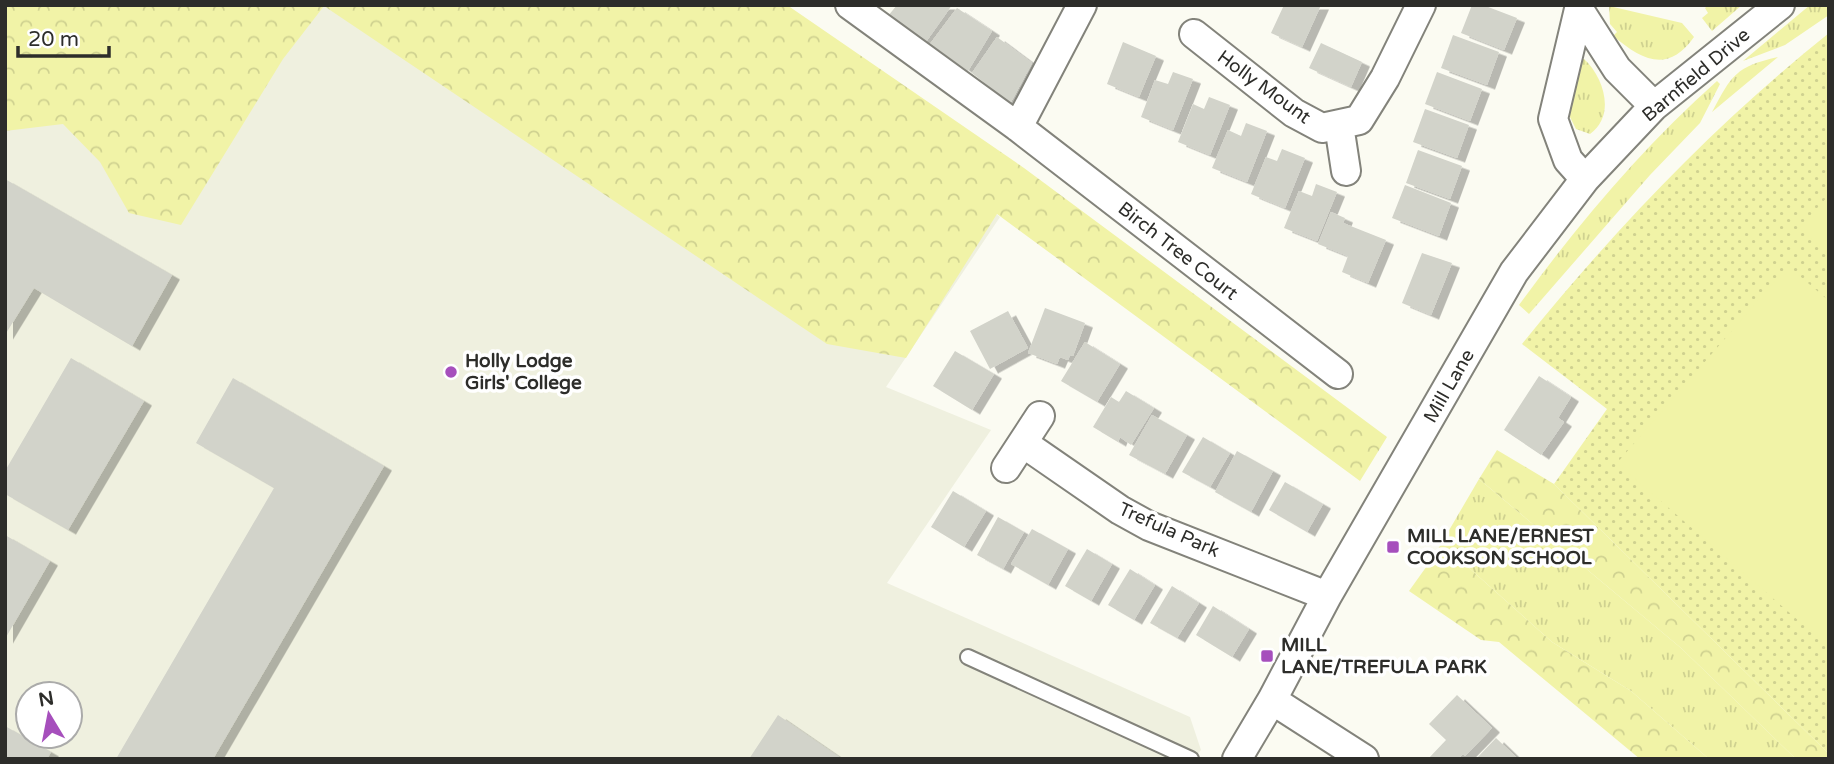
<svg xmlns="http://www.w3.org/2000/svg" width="1834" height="764" font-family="'Varela Round',sans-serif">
  <defs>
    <pattern id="grass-tufts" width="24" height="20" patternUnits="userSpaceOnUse" patternTransform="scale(1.75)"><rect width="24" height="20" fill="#f1f3a7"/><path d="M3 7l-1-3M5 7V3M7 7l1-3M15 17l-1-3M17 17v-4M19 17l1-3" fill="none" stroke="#cfd190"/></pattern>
    <pattern id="forest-crowns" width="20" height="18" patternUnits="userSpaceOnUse" patternTransform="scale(1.75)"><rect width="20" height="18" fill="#f1f3a7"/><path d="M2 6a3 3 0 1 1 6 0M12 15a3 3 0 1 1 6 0" fill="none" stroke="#cfd190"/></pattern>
    <pattern id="park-dots" width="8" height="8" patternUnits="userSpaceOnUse" patternTransform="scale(1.75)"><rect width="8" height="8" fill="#f1f3a7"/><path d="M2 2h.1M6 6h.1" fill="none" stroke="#cfd190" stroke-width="1.8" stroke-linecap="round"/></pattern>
    <filter id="shadow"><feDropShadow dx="8" dy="4.5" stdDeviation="0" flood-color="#0004"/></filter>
  </defs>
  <rect width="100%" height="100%" fill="#fbfbf2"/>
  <path fill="#eff0df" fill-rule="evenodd" d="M5,5h698l297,212 -114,170 105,43 -104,153 303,134 11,33 -7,9h-1189zM28,694h42v42h-42z"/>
  <path fill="url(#grass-tufts)" d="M1708,5h34l-30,26 -10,-13 6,-5 -3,-5z
    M1810,5h19v10l-44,30 -42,16z
    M1609,6l73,17 12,14c-26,37 -52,23 -81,-1l4,-4 -7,-8z
    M1778,57l-66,55c20,-37 23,-45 66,-55z
    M1584,59c20,18 32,57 6,75l-14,-5 -7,-14v-8l8,-47z
    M1717,81l3,3 -20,39 -50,52 -121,139 -10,-9c59,-81 123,-157 198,-224z
    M1479,479l202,169 115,111h-87l-78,-68 -79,-49 -84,-75 -34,-11z"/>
  <path fill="url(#forest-crowns)" d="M5,5h782l237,163 363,269 -27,44 -363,-267 -91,144 -79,-14 -503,-338 -41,53 -102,166 -52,-12 -29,-51 -37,-38 -58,7z
    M1497,450l57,34 275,270v5h-33l-115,-111 -202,-169z
    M1434,556l34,11 84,75 79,49 78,68h-69l-141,-117 -18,-2 -72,-49z"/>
  <path fill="url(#park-dots)" d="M1829,33v721l-275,-270 53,-75 -85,-65c92,-114 192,-219 307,-311z"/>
  <path fill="#f1f3a7" d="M1829,195v59l-30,-26z
    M1788,266l41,35v346l-212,-184z"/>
  <path fill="#d2d3ca" filter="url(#shadow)" d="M897,5h55l-29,41 -35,-30z
    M1284,5h37l-19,42 -31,-14z
    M1472,5h11l34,13 -13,32 -43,-17z
    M957,8l35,23 -24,40 -38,-27z
    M1453,35l46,17 -12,33 -46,-17z
    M997,37l35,26 -21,39 -6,-2 1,4 -10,-6 1,-5 -25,-20z
    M1123,42l33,14 -17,41 -32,-13z
    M1321,43l41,19 -11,25 -42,-19z
    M1173,72l20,7 -20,51 -32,-13 14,-37 13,4z
    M1437,72l45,17 -12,32 -45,-17z
    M1209,97l21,8 -20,50 -32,-13 15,-38 11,5z
    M1425,109l44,16 -12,33 -44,-16z
    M1246,123l21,8 -20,51 -35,-14 16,-38 13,6z
    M1282,149l23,9 -20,50 -34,-14 15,-37 11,4z
    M1418,150l44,16 -12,33 -44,-16z
    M5,179l167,96 -40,71 -98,-58 -29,47z
    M1316,184l21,8 -20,49 -33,-13 15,-37 13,5z
    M1405,185l46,18 -12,33 -47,-18z
    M1331,212l14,6 -2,5 43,17 -18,43 -26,-11 6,-16 -30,-12z
    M1422,253l30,10 -21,52 -29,-12z
    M1045,308l40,15 -12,33 -3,-1 -2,5 -8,-3 -3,7 -29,-11z
    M1008,311l20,37 -38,21 -20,-38z
    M1085,342l35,22 -23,38 -36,-21z
    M955,351l39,23 -22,36 -39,-24z
    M71,358l73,43 -76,129 -63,-36v-23z
    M1539,376l32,21 -13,21 6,4 -23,33 -37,-25z
    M233,378l151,88 -171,293h-97l158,-271 -78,-45z
    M1126,391l28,17 -23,37 -11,-8 -2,5 -25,-15 18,-30 8,5z
    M1152,415l35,20 -22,39 -36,-19z
    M1203,437l27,16 -20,34 -28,-15z
    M1237,451l36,20 -22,41 -36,-20z
    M1285,482l38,22 -16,28 -38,-22z
    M953,491l33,20 -22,36 -33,-20z
    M998,517l26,15 -21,37 -26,-14z
    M1032,529l36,20 -20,36 -37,-21z
    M5,535l45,26 -45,78z
    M1087,549l25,15 -21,37 -26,-15z
    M1130,569l25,16 -21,35 -26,-15z
    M1172,586l27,17 -22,35 -27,-15z
    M1213,606l36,23 -17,28 -36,-22z
    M1457,695l35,33 -27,28 -2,-2 -5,5h-30l18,-19 -17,-16z
    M778,715l64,44h-93z
    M5,726l46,26 -4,7h-42z
    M1496,738l22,21h-42z"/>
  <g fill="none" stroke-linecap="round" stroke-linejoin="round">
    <g stroke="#83837b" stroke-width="18">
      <path id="service" d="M968,657l223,102"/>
    </g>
    <g stroke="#83837b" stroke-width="32">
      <path id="minor" d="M850,5l168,122 320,247
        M1580,5l-27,114 15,41 17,19
        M1580,11l37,58 37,37
        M1194,34l100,79 28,15 37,-8 26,-42 36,-73
        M1339,125l7,46
        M1018,127l64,-122
        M1023,443l97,67 29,16 178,70
        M1006,468l34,-52
        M1272,700l92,59
        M1237,759l35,-59 55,-104 187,-324 71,-93 69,-73 126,-101"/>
    </g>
    <use href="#service" stroke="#fff" stroke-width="14"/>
    <use href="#minor" stroke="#fff" stroke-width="28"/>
  </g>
  <g fill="#a64fbc" stroke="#fff" stroke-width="2.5">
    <circle cx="451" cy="372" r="7"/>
    <rect x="1386" y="540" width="14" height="14" rx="3.5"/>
    <rect x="1260" y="649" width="14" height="14" rx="3.5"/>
  </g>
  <g text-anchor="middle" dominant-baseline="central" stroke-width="7" stroke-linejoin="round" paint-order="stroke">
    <g font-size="19" fill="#2d2d2a" stroke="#fff">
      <text transform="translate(1696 75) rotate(-40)">Barnfield Drive</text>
      <text transform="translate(1264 87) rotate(36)">Holly Mount</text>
      <text transform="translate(1178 251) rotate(38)">Birch Tree Court</text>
      <text transform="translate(1449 386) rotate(-60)">Mill Lane</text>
      <text transform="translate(1169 530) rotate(24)">Trefula Park</text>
    </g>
    <g font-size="19" font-weight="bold" fill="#2d2d2a" stroke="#fff" text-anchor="start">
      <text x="465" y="361">Holly Lodge<tspan x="465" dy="22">Girls' College</tspan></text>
      <text x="1407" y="536">MILL LANE/ERNEST<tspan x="1407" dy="22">COOKSON SCHOOL</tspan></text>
      <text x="1281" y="645">MILL<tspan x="1281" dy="22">LANE/TREFULA PARK</tspan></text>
    </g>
  </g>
  <rect width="1834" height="764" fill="none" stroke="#2d2d2a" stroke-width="14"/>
  <g transform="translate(49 715) rotate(350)"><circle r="33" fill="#ffffff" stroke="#ababaa" stroke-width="2"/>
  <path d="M0-5L12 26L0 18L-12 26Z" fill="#a64fbc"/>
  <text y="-10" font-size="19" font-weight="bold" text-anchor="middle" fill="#2d2d2a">N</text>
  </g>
  <path d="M18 46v10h91v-10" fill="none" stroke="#2d2d2a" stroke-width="3.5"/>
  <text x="28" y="46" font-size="21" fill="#2d2d2a" stroke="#ffffff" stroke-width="5" paint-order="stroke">20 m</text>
</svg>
